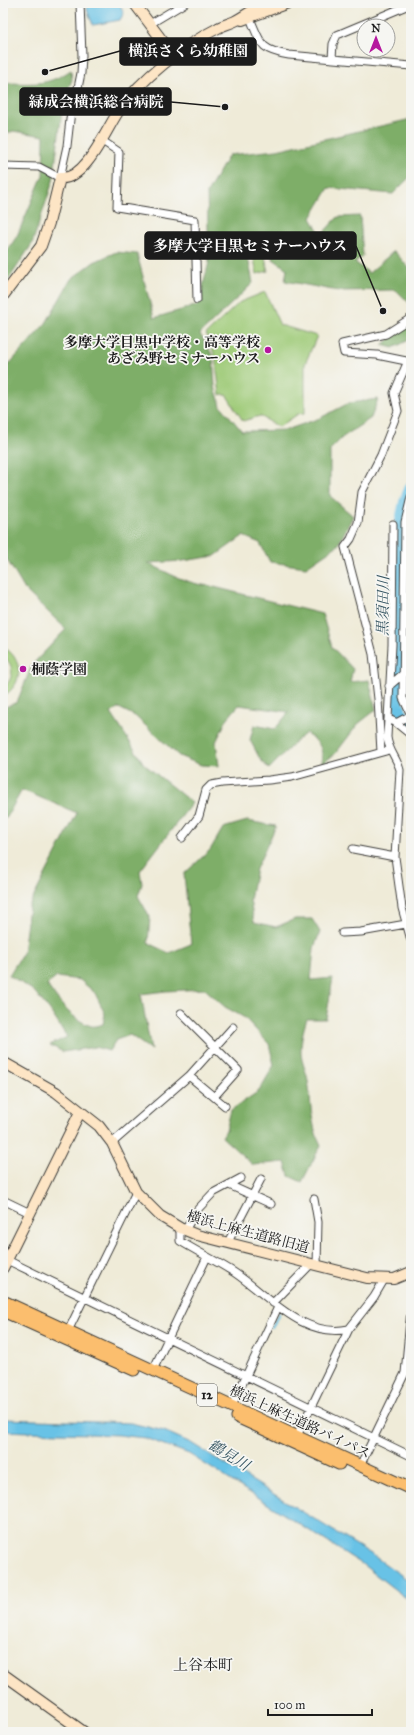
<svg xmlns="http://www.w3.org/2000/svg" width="414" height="1735" font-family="'IM FELL Great Primer','Noto Serif JP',serif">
  <rect width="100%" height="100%" fill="#f6f6f2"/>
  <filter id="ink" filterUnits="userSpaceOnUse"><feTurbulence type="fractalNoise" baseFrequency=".025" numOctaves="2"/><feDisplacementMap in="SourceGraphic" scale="8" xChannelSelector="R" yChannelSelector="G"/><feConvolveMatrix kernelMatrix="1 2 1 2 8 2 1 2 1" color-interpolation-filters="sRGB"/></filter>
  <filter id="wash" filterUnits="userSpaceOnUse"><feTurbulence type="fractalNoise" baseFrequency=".012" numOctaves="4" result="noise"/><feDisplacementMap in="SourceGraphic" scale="16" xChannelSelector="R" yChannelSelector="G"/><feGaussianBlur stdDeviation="0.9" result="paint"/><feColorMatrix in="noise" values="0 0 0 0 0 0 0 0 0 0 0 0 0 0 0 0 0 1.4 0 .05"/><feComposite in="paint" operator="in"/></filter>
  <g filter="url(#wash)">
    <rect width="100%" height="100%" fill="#efebd8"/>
    <path fill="#9eca77" stroke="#5d734a" d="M263,247l5,24 -11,3 -5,-25z
      M265,292l15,33 37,11 -12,28v49l-7,1 -19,13 -19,-11 -17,5 -16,-25 -4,-2 -3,1 -5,-39 -9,-22 34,-32z
      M3,647c21,11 21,38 0,49v-8c11,-9 12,-23 0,-32z"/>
    <path fill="#7eae68" stroke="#4d6542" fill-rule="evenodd" d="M71,70l1,10 -7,16 -3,15 -9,70 -21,63 -29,44v-31l14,-21 26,-61 1,-39 -31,-5 -10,5v-53c29,0 43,4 68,-13z
      M411,119v57l-18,18 -64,-6 -18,30 10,17 17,-18 22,-1 3,40 -8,6 14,11 25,-22 17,19v35l-15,-15 -58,1 -53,-10 2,-12 -14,-10 -6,-22 -22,5 8,41 -53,51 13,22 2,31 6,19 21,25 44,-1 34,-12 29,-15 29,-4 -7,19 -28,19 -13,13v46l23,20 -15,29 -32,22 -36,-5 -10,-19 -17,-7 -28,20 -32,5 -35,2c20,10 39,21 62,23l112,28 10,33 21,22 -3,13 19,-2 7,30 -18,14 -22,29 -14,11c1,-17 -2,-21 -16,-31 -13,10 -25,24 -37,36l-9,-10 -10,-19 4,-15 21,4 14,-17 -50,-7 -12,14 -11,23 3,24 -18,-1 -22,-9 -44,-40 -16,-8 -8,5 33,51 48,39 -52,68 2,13 -4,12 12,21 -2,26 21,10 22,-9 -7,-70 26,-24 13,-22 24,-7 29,5 -20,43 -6,31 4,22 22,5 19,-8h17l8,13 -6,16 -3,32 22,-2 -7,41h-19c-4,11 -6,21 -6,33 0,8 4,16 6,24 5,23 2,47 14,69l-19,37 -13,-6 -4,-14 -32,3 -31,-28 4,-7 5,-20 28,-19 15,-26 -5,-21 -24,-26 -20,-11 -20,-18 -39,2 -25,3 10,56 -21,-15 -14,5 -7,11 -14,-4 -32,5 -13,-7 17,-8 -17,-26 -16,-20 -25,-16 14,-22 6,-47 48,-93 -55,-23 -16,28 -3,1v-111l14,-6 15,-37 34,-36 -41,-39 -22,-37v-182l43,-48 25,-44 23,-17 22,-10 21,2 17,64 44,-13 11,-43 -2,-69 22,-38 48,-5zM57,977l23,3 15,13 10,21 -2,10c-3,1 -8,3 -12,2 -19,-6 -34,-26 -44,-41z
      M411,322v17l-18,9 -11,-3z"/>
    <path fill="#68c2e6" stroke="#426f81" d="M88,3h31l5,10 -4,7 -27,5 -6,-15z
      M3,1419l128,4 33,8 27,12 180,111 40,28v20l-49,-38 -173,-110 -44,-16 -27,-3 -115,-4z"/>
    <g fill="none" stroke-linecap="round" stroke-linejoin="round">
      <path stroke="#68c2e6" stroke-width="2" d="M272,1328l7,-15"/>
      <path stroke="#68c2e6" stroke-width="12" d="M411,487l-6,15 -4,18 -3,181 3,12 10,10"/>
    </g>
  </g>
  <g filter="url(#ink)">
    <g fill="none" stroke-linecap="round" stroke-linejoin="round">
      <g stroke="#3c3b38" stroke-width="9">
        <path id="street" d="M250,18c11,26 10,32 39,37l122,11
          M150,24l35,-21
          M332,58l1,-14 4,-9 74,-31
          M101,140l18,12 -2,55 78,13 2,80
          M3,166l36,1 21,11 7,-32 5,-44 6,-14 3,-15 1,-17 -2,-53
          M411,362l-34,-7 -33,-2 -2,-9 44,-10 25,-16
          M411,497l-6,25 -2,176 8,17
          M393,524l-1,121 -5,92c1,13 10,21 13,33l-5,87 7,51 9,32
          M389,686l22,-19
          M388,719l7,3 16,13
          M396,723l15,-8
          M381,752l-3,-53 -5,-45 -28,-107 6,-8 7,-16 4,-31 19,-37 17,-44 -4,-18 14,-32
          M182,838l17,-22 7,-26 5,-5 11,-2 47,-3 23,-3 94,-26
          M353,849l42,8
          M342,933l19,-1 45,-8
          M181,1013l57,57 -24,27
          M189,1076l36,30
          M112,1143l77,-67 44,-49
          M229,1185l42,19
          M314,1199l4,23 -1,43
          M3,1200l27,13
          M180,1228v13c18,11 38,21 55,32 34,23 68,66 114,56l25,-32 10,-17
          M185,1230l13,-21 15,-16 28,-15
          M228,1242l33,-63
          M7,1260l404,196
          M273,1303l38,-39
          M68,1331l68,-139
          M153,1370l54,-113
          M232,1406l46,-99
          M297,1436l52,-107
          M360,1466l45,-93 6,-63"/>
      </g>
      <g stroke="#3c3b38" stroke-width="12">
        <path id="secondary" d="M134,3l40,53
          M242,20l46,-17
          M3,296l38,-50 8,-23 11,-45c26,3 47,-51 60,-69 21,-30 64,-64 98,-81 5,-3 11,-4 17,-7 11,-6 20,-13 32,-18
          M3,1062l53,30 43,34 13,17 24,49 24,24 20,12 17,7 170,43 27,1 17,-7
          M3,1268l77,-156
          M3,1674l81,58"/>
      </g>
      <g stroke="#3c3b38" stroke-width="13">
        <path id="primary" d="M3,1301l408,188
          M3,1311l131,59
          M237,1417l102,47"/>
      </g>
      <use href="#street" stroke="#fff" stroke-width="7"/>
      <use href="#secondary" stroke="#fde5c5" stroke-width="10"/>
      <use href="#primary" stroke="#fbbe6e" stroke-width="11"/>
    </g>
  </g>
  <g fill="#b5179e" stroke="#f6f6f2" stroke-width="1.5">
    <circle cx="268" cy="350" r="4"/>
    <circle cx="23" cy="669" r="4"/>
  </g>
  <g text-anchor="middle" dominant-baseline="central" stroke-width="3.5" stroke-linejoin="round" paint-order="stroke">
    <rect fill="#f6f6f2" stroke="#5d5d5c" stroke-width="1" x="197" y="1384" width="20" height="22" rx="3"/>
    <g font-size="13" font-weight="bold" fill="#1c1c1c">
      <text x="207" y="1395">12</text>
    </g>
    <g font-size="14" font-weight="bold" fill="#1c1c1c" stroke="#f6f6f2" text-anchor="end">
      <text x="260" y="342">多摩大学目黒中学校・高等学校<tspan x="260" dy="16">あざみ野セミナーハウス</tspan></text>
      <text x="31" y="669" text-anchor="start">桐蔭学園</text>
    </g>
    <g font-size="14" fill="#1c1c1c" stroke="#f6f6f2">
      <text transform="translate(248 1232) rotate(15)">横浜上麻生道路旧道</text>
      <text transform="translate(300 1422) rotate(25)">横浜上麻生道路バイパス</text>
    </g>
    <g font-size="15" font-style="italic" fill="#375663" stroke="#f6f6f2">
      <text transform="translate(383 606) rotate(-89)">黒須田川</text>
      <text transform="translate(229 1455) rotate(31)">鶴見川</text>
    </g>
    <g font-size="15" fill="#1c1c1c" stroke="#f6f6f2">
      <text x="203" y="1665">上谷本町</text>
    </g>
  </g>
  <path fill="none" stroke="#1c1c1c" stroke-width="1.5" d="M45 72L120 51M225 107L171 102M383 311L356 246"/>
  <g fill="#1c1c1c" stroke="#f6f6f2" stroke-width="1.5">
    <circle cx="45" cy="72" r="4"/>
    <circle cx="225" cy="107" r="4"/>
    <circle cx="383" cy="311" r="4"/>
  </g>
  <g fill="#1c1c1c" stroke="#1c1c1c" stroke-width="1.5">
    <rect x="120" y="38" width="136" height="27" rx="4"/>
    <rect x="20" y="88" width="151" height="27" rx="4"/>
    <rect x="145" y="232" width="211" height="27" rx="4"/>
  </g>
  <g font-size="15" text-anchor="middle" font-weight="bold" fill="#fff">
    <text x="188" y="56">横浜さくら幼稚園</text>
    <text x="96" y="107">緑成会横浜総合病院</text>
    <text x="250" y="251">多摩大学目黒セミナーハウス</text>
  </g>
  <rect width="414" height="1735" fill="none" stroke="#f6f6f2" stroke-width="16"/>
  <g transform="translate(376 38)"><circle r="19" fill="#f6f6f2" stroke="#9f9f9c"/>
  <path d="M0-3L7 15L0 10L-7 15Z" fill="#b5179e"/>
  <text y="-6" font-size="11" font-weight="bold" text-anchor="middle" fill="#1c1c1c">N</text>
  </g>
  <path d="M268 1709v6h104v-6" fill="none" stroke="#1c1c1c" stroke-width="2"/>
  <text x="274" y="1709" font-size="12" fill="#1c1c1c" stroke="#f6f6f2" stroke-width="3" paint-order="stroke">100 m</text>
</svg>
